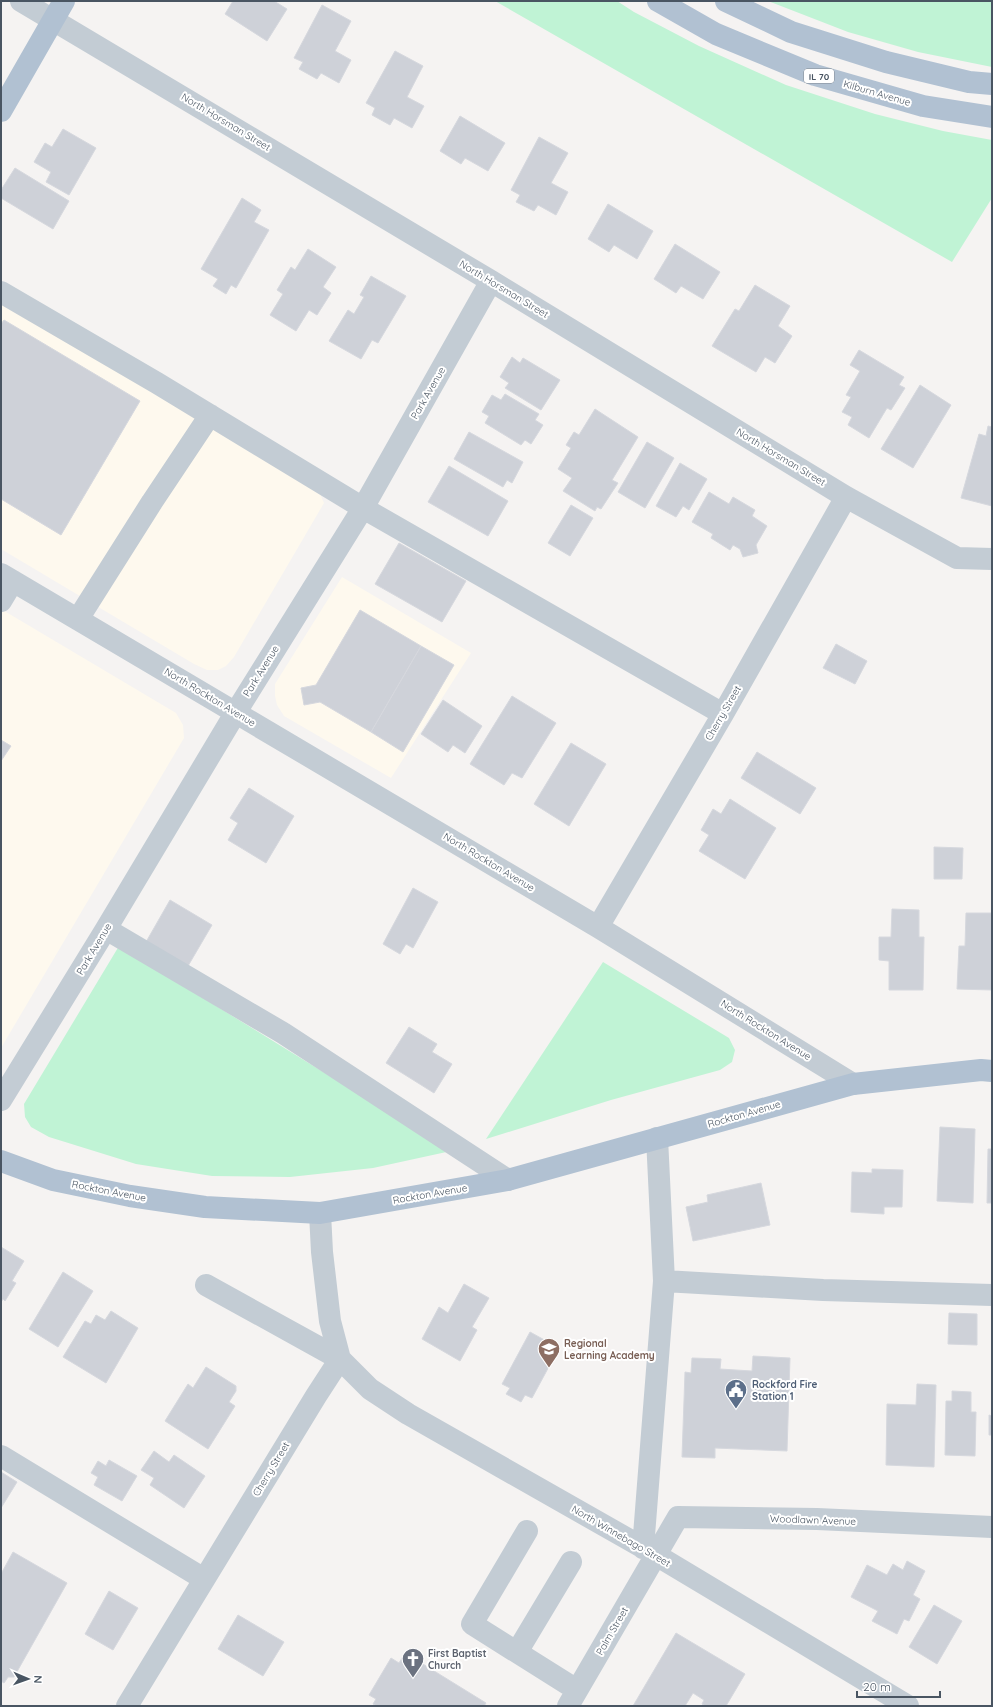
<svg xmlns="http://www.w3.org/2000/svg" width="993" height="1707" font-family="Quicksand,sans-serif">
  <rect width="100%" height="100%" fill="#f5f3f2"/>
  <path fill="#fef9ee" d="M1,300l319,194 4,9 -90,154 -8,9 -8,4h-11l-13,-6 -193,-115z
    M342,577l129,76 -80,125 -107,-62 -7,-11 -2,-9v-12z
    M1,609l175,104 7,12 1,13 -183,310z"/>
  <path fill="#c0f3d5" d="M495,1h122l17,11 65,34 87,39 89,29 68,17 49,9v58l-40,64z
    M768,1h224v66l-74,-15 -70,-20z
    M119,946l332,205 -78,17 -83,9 -78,-1 -76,-12 -87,-27 -18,-10 -6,-10 -1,-13z
    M603,962l126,76 6,12 -3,12 -12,8 -109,30 -125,39z"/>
  <path fill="#ced1d8" stroke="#d6d8de" d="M233,1h41l13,8 -20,32 -42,-27z
    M322,5l29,16 -16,30 16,9 -12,23 -18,-10 -4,6 -18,-10 4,-7 -9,-4z
    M395,51l28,15 -16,31 17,9 -12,22 -18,-10 -4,7 -18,-10 3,-7 -9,-5z
    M460,116l45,27 -17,28 -23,-13 -4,6 -21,-13z
    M63,129l33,19 -27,47 -23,-13 5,-10 -17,-10 11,-19 7,4z
    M539,137l29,16 -17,30 17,9 -12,23 -18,-10 -4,6 -18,-9 4,-7 -9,-5z
    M15,168l54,33 -16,28 -52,-31v-8z
    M242,198l19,12 -7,12 15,8 -33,58 -5,-3 -5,9 -13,-8 5,-7 -17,-10z
    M608,204l45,27 -16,28 -23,-14 -5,7 -21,-13z
    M675,244l45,28 -17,27 -22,-13 -5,7 -22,-14z
    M308,249l28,18 -13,20 8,6 -14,22 -8,-5 -13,21 -26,-16 13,-21 -6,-4 14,-23 4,3z
    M371,276l35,20 -28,47 -6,-3 -11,19 -32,-18 19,-31 6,4 10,-17 -4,-2z
    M755,285l35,21 -12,20 14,10 -17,27 -10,-6 -9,15 -44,-26 23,-37 4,2z
    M4,320l136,81 -79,134 -60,-36v-175z
    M859,350l45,27 -5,8 6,3 -14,22 -4,-2 -18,30 -21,-13 4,-8 -10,-5 9,-15 -5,-2 14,-24 -10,-6z
    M512,357l8,6 3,-5 37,22 -19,30 -36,-22 4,-5 -9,-6z
    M920,385l31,20 -38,63 -32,-19z
    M505,394l34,20 -4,6 8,5 -12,19 -6,-4 -4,5 -36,-22 4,-7 -7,-4 10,-17 9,5z
    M595,409l43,28 -26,43 6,3 -17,26 -4,-2 -2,4 -32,-20 9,-13 -14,-9 13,-21 -5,-3 8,-13 5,3z
    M988,426l4,1v79l-31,-8 18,-64 7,2z
    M469,432l54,30 -11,21 -5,-3 -4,7 -49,-28z
    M647,442l27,16 -29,50 -27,-16z
    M680,463l27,16 -18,31 -6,-4 -7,11 -20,-11z
    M449,466l59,35 -20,35 -60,-34z
    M709,492l20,12 4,-7 22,13 -3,6 15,10 -11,19 2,8 -15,4 -3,-8 -7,-4 -3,5 -19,-12 2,-4 -21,-12z
    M571,505l22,13 -23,38 -22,-13z
    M399,543l67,38 -24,41 -67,-38z
    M360,610l61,36 -50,86 -51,-30 -16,3 -3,-17 15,-3z
    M836,644l31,17 -12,23 -32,-16z
    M421,646l33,19 -51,87 -32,-20z
    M512,696l44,27 -34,55 -10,-5 -8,12 -34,-21z
    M443,700l39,26 -17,27 -12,-8 -5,7 -27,-18z
    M1,740l10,6 -10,15z
    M571,743l35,21 -37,62 -35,-22z
    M757,752l59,36 -16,26 -59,-36z
    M249,788l45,28 -28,47 -38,-23 10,-17 -8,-5z
    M730,799l46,29 -31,51 -46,-28 10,-16 -8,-5 12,-21 8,5z
    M934,847l29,1 -1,31h-28z
    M413,888l25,14 -25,46 -7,-4 -6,10 -17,-10z
    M170,900l42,25 -24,41 -42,-24z
    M892,909l27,1v27h5l-1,53h-34v-29l-10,-1v-23h12z
    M966,913h26v77l-35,-1 2,-43h6z
    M409,1027l28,17 -5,8 20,12 -18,29 -48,-30z
    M940,1127l35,2 -2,74 -36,-2z
    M988,1149h4v54h-5z
    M872,1169l31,1 -1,37h-18v7l-33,-2 1,-40 20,1z
    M761,1183l9,42 -77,16 -7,-34 22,-5 -1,-7z
    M1,1247l23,14 -12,20 4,2 -11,18 -2,-2 -2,3z
    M63,1272l30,19 -35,56 -29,-18z
    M464,1284l25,14 -17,29 5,3 -17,31 -38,-22 17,-32 9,6z
    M111,1311l27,17 -32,55 -43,-26 22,-36 6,3 5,-9 9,5z
    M949,1313l28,1v31l-29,-1z
    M530,1332l29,16 -27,50 -7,-3 -4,7 -15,-8 4,-6 -8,-4z
    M753,1356l37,2 -3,93 -72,-3v10l-33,-1 3,-85 6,1 1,-15 29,1 -1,10 32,2z
    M206,1367l30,19v5l-7,11 6,4 -27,43 -43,-28 23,-37 5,4z
    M917,1384l19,1 -2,82 -48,-2 1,-61 29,1z
    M952,1391l19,1v20h5l-1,44 -30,-1 1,-54h6z
    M989,1415l3,1v19h-3z
    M154,1451l15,11 5,-7 31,21 -21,32 -34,-23 4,-7 -13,-8z
    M109,1460l28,16 -15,25 -28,-16 4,-8 -7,-4 7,-12 8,5z
    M1,1472l16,10 -16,26z
    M13,1552l54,31 -53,94h-6l-4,6 -3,-2v-107z
    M907,1561l18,10 -12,24 7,4 -11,22 -5,-2 -7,15 -25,-13 6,-10 -27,-14 16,-32 20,10 6,-11 10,6z
    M109,1591l29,17 -25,42 -28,-16z
    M934,1605l28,16 -25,43 -28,-17z
    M238,1615l46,27 -21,34 -45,-27z
    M676,1633l69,41 -19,32h-21l-3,-2 2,-4 -11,-7 -8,13h-52z
    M405,1653l81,50 -2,3h-107l-4,-2 3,-5 -7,-4 22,-37 8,5z"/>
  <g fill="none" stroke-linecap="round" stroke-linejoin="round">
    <path stroke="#c3ccd4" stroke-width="22" d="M21,1l470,280 355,216 111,61 35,1
      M1,292l156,91 206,125 360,206
      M1,574l597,353 255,157
      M1,601l12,-20
      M78,619l74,-117 58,-87
      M598,927l125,-213 123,-217
      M106,929l177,104 225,147
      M1,1100l105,-171 130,-217 127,-204 128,-227
      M657,1138l7,143 159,9 169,5
      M206,1285l134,74 30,30 38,25 248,141 252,151
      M1,1456l203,123
      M527,1531l-55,93 105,66
      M643,1548l21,-267
      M517,1652l54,-90
      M127,1706l189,-310 24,-37 -10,-38 -8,-69 -2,-39
      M568,1706l110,-189 139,2 175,8"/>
    <path stroke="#b1c1d2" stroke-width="22" d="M658,1l58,33 99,41 108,31 69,11
      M726,1l65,31 95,30 83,20 23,2
      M1,111l63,-110
      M1,1161l52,19 77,16 75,11 115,6 188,-33 345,-96 128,-14 11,1"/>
  </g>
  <defs>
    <g id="school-pin" transform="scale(1.15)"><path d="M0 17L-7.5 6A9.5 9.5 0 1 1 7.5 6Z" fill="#8d6e63" stroke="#fff"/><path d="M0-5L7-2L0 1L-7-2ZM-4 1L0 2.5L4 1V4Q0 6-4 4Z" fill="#fff"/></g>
    <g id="civic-pin" transform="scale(1.15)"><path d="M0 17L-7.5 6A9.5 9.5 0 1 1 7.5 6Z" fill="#5c6f8a" stroke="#fff"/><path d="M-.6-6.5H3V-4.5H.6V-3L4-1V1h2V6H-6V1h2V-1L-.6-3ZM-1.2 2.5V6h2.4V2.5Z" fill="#fff"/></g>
    <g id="church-pin" transform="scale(1.15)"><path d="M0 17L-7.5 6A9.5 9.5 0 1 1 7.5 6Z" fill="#6b7280" stroke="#fff"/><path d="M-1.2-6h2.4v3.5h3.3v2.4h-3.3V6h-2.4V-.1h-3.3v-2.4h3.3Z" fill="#fff"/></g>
  </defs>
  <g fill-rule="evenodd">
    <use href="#school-pin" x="549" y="1349"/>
    <use href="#civic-pin" x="736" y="1390"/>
    <use href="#church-pin" x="413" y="1659"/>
  </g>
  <g text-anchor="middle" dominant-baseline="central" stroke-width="4" stroke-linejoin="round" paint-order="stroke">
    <rect fill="#fff" stroke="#808891" stroke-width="1" x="804" y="69" width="30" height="14" rx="3"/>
    <g font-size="9" font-weight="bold" fill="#495562">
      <text x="819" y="76">IL 70</text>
    </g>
    <g font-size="10" fill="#495562" stroke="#fff">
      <text transform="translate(877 93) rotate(16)">Kilburn Avenue</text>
      <text transform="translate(226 122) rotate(31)">North Horsman Street</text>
      <text transform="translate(504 289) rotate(31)">North Horsman Street</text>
      <text transform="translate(428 393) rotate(-60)">Park Avenue</text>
      <text transform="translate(781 457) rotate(31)">North Horsman Street</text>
      <text transform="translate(261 671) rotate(-58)">Park Avenue</text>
      <text transform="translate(210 697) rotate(31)">North Rockton Avenue</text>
      <text transform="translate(723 713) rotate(-60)">Cherry Street</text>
      <text transform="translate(489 862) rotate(31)">North Rockton Avenue</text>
      <text transform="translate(94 949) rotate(-59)">Park Avenue</text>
      <text transform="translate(766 1030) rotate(32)">North Rockton Avenue</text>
      <text transform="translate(744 1114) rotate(-16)">Rockton Avenue</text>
      <text transform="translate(109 1191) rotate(11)">Rockton Avenue</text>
      <text transform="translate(430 1194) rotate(-10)">Rockton Avenue</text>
      <text transform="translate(271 1469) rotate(-59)">Cherry Street</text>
      <text transform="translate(813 1520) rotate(2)">Woodlawn Avenue</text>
      <text transform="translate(621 1536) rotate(30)">North Winnebago Street</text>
      <text transform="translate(612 1631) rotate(-60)">Palm Street</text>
    </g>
    <g font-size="10" font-weight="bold" fill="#785e54" stroke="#fff" text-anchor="start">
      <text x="564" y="1343">Regional<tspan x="564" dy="12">Learning Academy</tspan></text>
    </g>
    <g font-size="10" font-weight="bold" fill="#4e5e75" stroke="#fff" text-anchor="start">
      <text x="752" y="1384">Rockford Fire<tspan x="752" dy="12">Station 1</tspan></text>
    </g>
    <g font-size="10" font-weight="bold" fill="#5b616d" stroke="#fff" text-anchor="start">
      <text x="428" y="1653">First Baptist<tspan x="428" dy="12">Church</tspan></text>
    </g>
  </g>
  <rect width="993" height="1707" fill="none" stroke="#495562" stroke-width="4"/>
  <g transform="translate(28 1679) rotate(92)" stroke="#ffffff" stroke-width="3" paint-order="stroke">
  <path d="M0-3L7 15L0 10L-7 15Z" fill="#495562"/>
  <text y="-6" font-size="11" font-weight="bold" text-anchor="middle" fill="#495562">N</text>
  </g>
  <path d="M857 1691v6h83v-6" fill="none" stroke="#495562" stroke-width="2"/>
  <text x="863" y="1691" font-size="12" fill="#495562" stroke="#ffffff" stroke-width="3" paint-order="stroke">20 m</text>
</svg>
